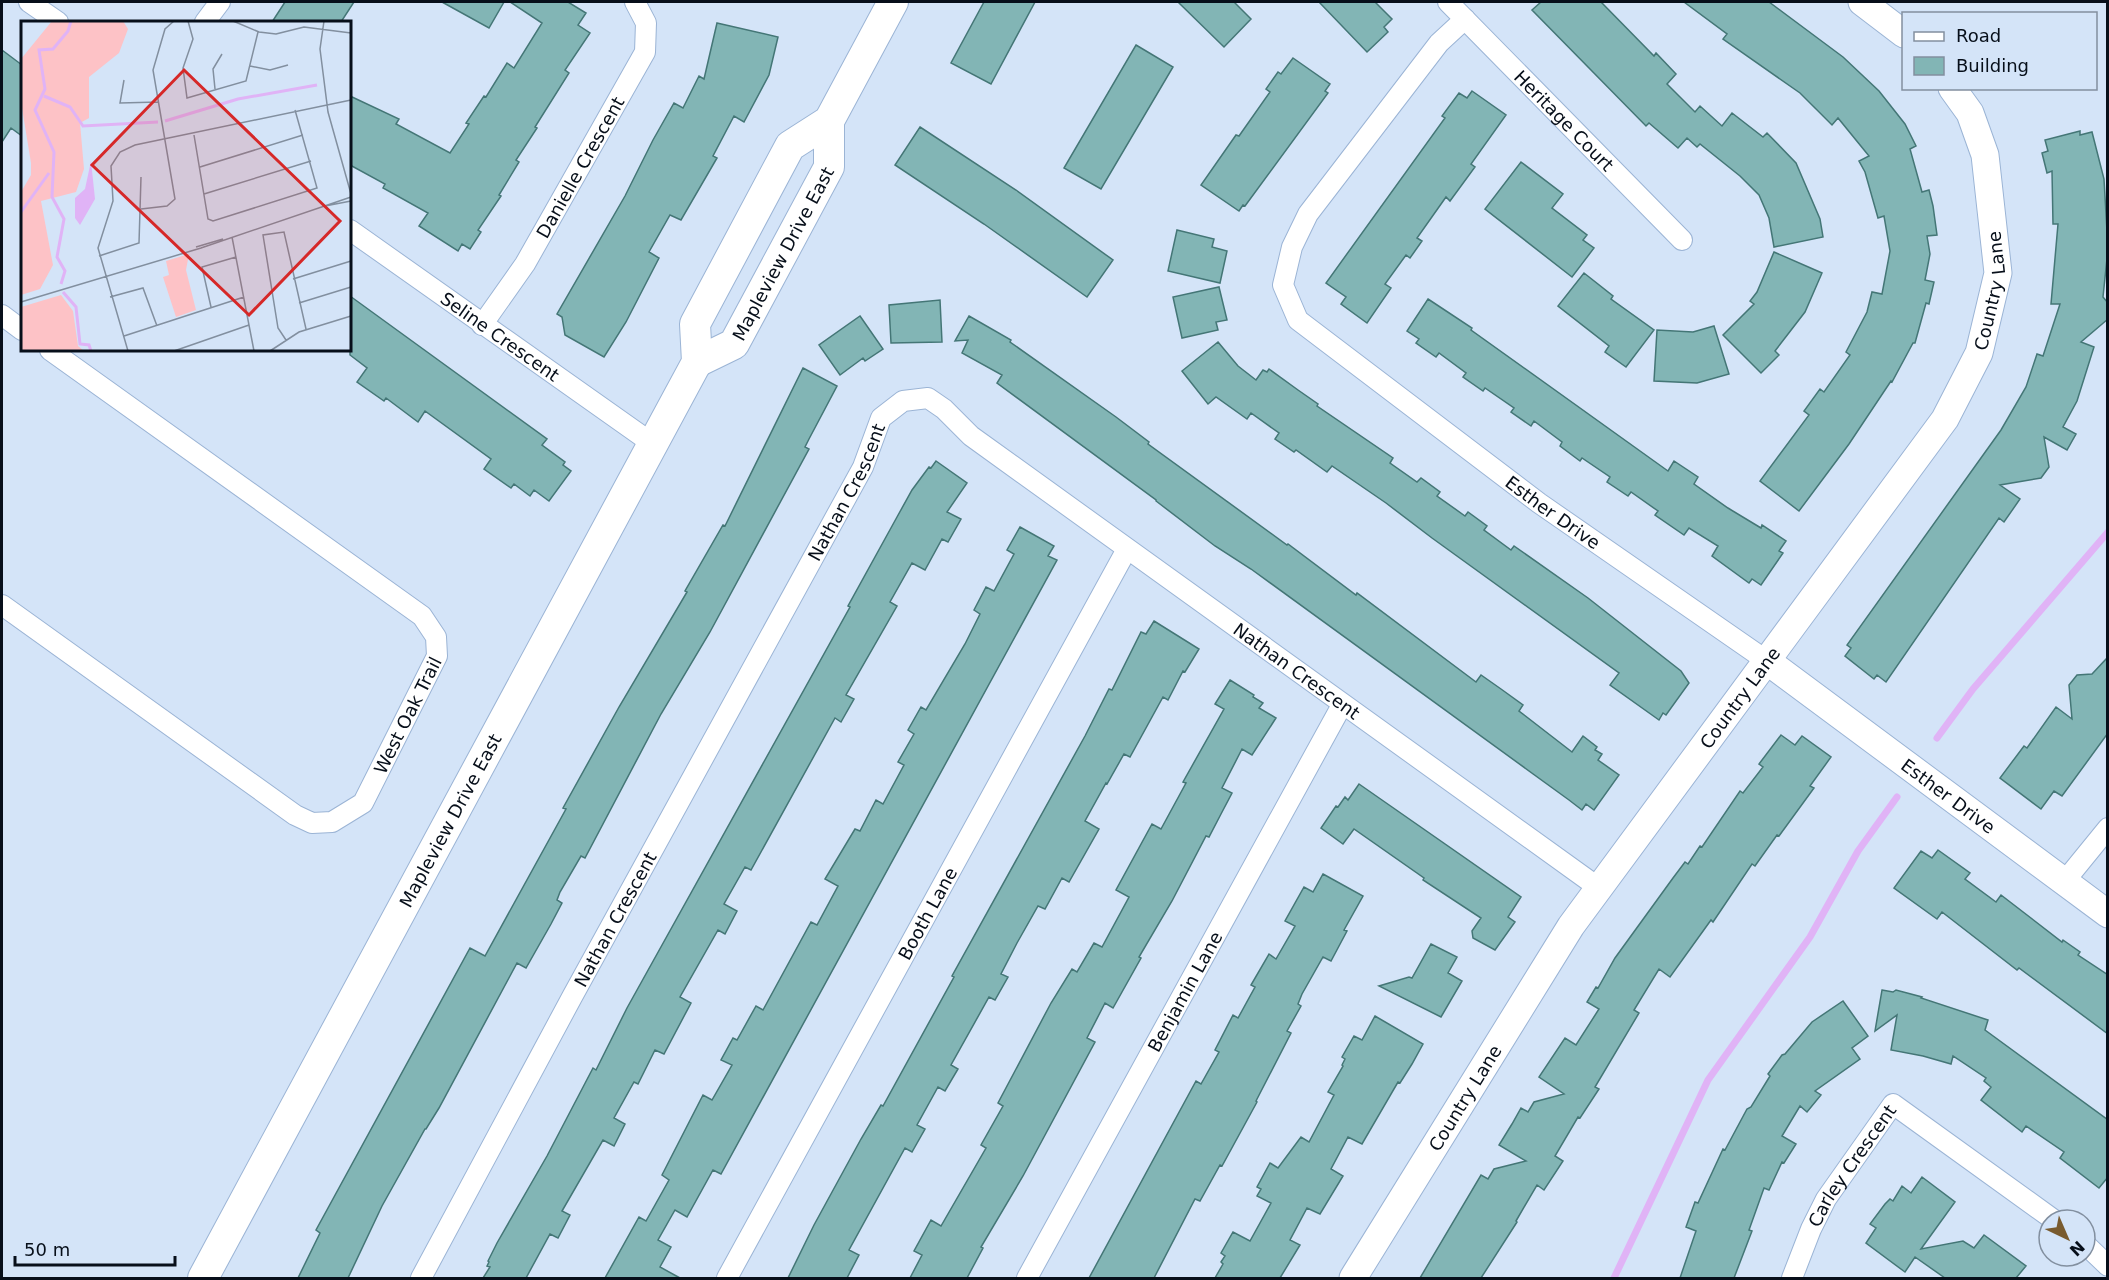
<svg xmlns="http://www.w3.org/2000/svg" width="2109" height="1280" font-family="'DejaVu Sans',sans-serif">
  <rect width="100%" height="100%" fill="#d4e4f8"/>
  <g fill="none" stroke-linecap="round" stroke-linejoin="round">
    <path stroke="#e0b3f6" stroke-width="7" d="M1937,738l36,-49 135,-157
      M1614,1278l94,-198 102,-143 48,-86 39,-54"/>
  </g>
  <path fill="#82b5b5" stroke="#447676" stroke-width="1.5" d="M285,2h69l-13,20h-69z
    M442,2h62l-15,26z
    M510,2h58l18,11 -8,12 12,8 -25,37 4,3 -34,54 2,1 -21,32 3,2 -20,33 2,1 -23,34 3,2 -11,17 -8,-5 -4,7 -39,-25 9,-13 -45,-25 2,-4 -35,-19v-69l49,23 -3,5 54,29 19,-29 -3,-1 18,-27 2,1 21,-34 7,5 28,-45z
    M984,2h51l-44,82 -40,-21z
    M1178,2h56l17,17 -27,28z
    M1319,2h56l17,17 -8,8 4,5 -21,20z
    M1541,2h60l53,54 2,-3 20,21 -9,10 28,28 5,-6 22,20 10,-13 31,24 4,-4 29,30 24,56 3,18 -49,10 -5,-29 -10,-23 -19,-19 -40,-32 -3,3 -10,-9 -9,10 -29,-25 -3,3 -114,-116z
    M1684,2h85l74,55 36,34 26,33 11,22 -6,3 12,43 7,-2 4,16 4,29 -10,1 3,18 -5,26 9,2 -5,22 -3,-1 -11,40h-2l-21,39 -1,-1 -42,63 -50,67 -39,-30 49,-66 -5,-4 16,-22 4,3 26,-37 -4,-3 21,-40 5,-20 10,2 8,-43 -6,-35 -6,2 -13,-46 -6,-11 10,-5 -31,-38 -6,7 -32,-32 -77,-54 4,-5z
    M717,23l61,14 -9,38 -25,47 -10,-6 -21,40 4,2 -36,62 -11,-5 -21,37 10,6 -33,64 -22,35 -39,-22 -3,-18 -5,-3 68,-118 28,-56 21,-37 9,5 16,-32 5,3z
    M1136,45l37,22 -72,122 -37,-21z
    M2,50l20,15v71l-11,-8 -9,14z
    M1293,58l37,26 -5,7 3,2 -83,113 -2,-1 -4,6 -38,-26 35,-50 3,1 31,-44 -4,-3 12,-17 3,2z
    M1472,91l34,24 -35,49 4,3 -25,34 -4,-4 -29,41 5,3 -12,17 -4,-3 -21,29 6,4 -24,35 -26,-19 5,-7 -20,-14 119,-165 -3,-2 17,-23 8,5z
    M920,127l96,63 97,70 -26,37 -103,-73 -89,-59z
    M2080,131v4l12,-3 12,47 4,70 -5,48 5,6v16l-27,23 13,5 -17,54 -14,26 13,7 -9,16 -23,-13 5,30 -8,11 -41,7 20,14 -16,23 -5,-4 -113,164 -9,-7 -3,4 -29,-23 6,-8 -4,-3 154,-215 25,-43 11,-33 6,2 17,-52h-9l7,-80h-5l-1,-53 -5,2 -5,-20 6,-2 -3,-11z
    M1521,162l42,32 -11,14 35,27 -4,5 11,8 -22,29 -87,-68z
    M1177,230l37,9 -2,8 15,4 -7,32 -52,-12z
    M1774,252l48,21 -17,39 -30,39 4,4 -18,18 -38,-38 31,-31 -4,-3 7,-9z
    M1584,273l29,23 -2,3 43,31 -28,37 -21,-15 4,-6 -51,-40z
    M1219,287l8,33 -11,2 2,8 -36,8 -9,-41z
    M350,296l197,143 -5,6 23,17 -2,3 8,6 -22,30 -15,-11 -4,6 -16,-12 -3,4 -27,-19 7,-10 -66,-48 -7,11 -32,-24 -2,3 -27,-19 10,-14 -17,-13z
    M1428,299l44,29 -1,2 197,141 6,-10 24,16 -4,7 34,24 33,20 1,-3 24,16 -7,10 4,2 -22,32 -9,-6 -3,4 -37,-27 6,-10 -29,-18 -5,7 -29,-20 3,-4 -27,-19 -3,4 -21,-14 3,-5 -28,-19 -2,3 -20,-15 2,-4 -28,-21 -3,5 -20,-14 3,-4 -29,-20 -2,3 -20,-14 3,-4 -27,-20 -3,4 -20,-14 3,-4 -12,-8z
    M940,300l2,42 -51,1 -2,-38z
    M860,316l23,33 -18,12 -2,-3 -23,17 -21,-30z
    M969,316l42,24 -1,2 106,75 33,25 -1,2 139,101 1,-1 68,51 1,-2 119,89 5,-7 20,14 22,16 -4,6 53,41 11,-16 14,11 -2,3 7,4 -4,6 21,15 -25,35 -8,-6 -4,6 -13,-10 -318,-231 -36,-23 -59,-45v-1l-159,-117 5,-8 -40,-22 6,-13 -13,1z
    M1714,326l15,48 -32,9 -43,-2 3,-51 36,2z
    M1218,342l20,24 18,14 7,-10 4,2 2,-3 29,21 20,14 -1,2 76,52 -3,5 27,19 4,-4 19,14 -3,4 28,20 3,-4 19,14 -3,4 27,20 3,-4 74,52 93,73 8,12 -23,32 -3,-2 -4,7 -49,-35 9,-12 -187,-135 -46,-35 -54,-37 -5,6 -31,-22 -2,2 -19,-13 4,-6 -28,-20 -4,6 -31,-22 -8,7 -26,-33z
    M803,368l34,18 -28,53 -4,8 4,2 -99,183 -49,82 -76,144 -4,-2 -21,36 -3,8 5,3 -11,21 -25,44 -9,-5 -78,145 -13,21h-1l-43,77 -34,72h-50l22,-45 -4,-3 154,-282 15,8 81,-147 -3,-1 56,-101 68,-115 -2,-1 38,-66 2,1z
    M936,461l31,22 -20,29 14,7 -13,23 -6,-3 -17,31 -13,-7 -22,39 7,4 -51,89 8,4 -13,23 -6,-4 -84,152 -6,-3 -21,37 13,7 -12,23 -7,-4 -38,67 11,6 -27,51 -9,-4 -17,34 -4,-2 -20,36 11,6 -11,22 -11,-6 -41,71 8,4 -12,23 -8,-4 -24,44h-43l7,-11 -3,-1 2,-4 -1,-1 9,-18 50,-87 46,-88 3,2 31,-62 223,-401 -2,-1 49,-89 15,-27 17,-23 2,1z
    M1020,527l34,19 -6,10 9,4 -336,614 -8,-4 -26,47 -12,-7 -17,30 13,7 -11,20 20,11h-75l34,-61 7,4 23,-41 -7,-5 41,-80 9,5 20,-35 -11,-5 12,-22 4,2 19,-34 7,4 48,-88 6,3 21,-39 -13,-7 30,-50 5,2 16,-31 7,4 21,-39 -6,-3 16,-28 -6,-4 13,-23 5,3 39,-66 15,-30 -6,-4 12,-23 8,4 20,-37 -7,-4z
    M1154,621l45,28 -14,23 -2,-1 -15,29 -5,-3 -33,60 -6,-3 -17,30 -1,-1 -21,38 14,8 -30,53 -7,-4 -17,31 -7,-3 -21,37 -16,31 7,3 -13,23 -6,-3 -38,68 7,4 -13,22 -7,-4 -21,38 8,4 -13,23 -7,-4 -56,102 10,5 -12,23h-59l26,-53 47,-86 20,-34 2,1 71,-129 -2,-1 133,-240 24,-47 3,1 29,-58 5,2z
    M2108,657v76l-46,63 -8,-5 -13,18 -41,-31 24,-32 3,2 29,-41 16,12 -3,-34 8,-10 15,-1z
    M1230,680l24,15 -1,2 10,6 -4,5 17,10 -24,37 -10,-6 -20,39 10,5 -11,21 -12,23 -3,-1 -34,65 -33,56 2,1 -28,50 -8,-5 -18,35 8,4 -72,134 -42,71 2,1 -16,30h-57l12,-23 -8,-4 17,-31 10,6 45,-78 -5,-3 22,-39 -5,-3 53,-100 21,-34 5,3 17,-29 8,4 27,-50 -13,-7 36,-66 9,5 25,-46 -3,-1 41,-73 -9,-5z
    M1781,735l14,10 7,-9 29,21 -21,29 4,2 -35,48 -2,-1 -22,31 -3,-2 -39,58 -2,-2 -41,57 -11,-8 -25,41 5,3 -44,74 4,2 -19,29 -2,-1 -23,39 8,5 -19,29 -7,-5 -21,36 1,1 -36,56h-61l61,-103 7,4 6,-10 32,-8 -27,-16 13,-21 9,-16 7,4 6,-10 30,-8 -25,-17 26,-39 11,7 23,-36 -12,-7 9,-15 2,1 17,-30 58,-80 12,-16 3,2 12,-18 2,1 38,-56 3,2 20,-26 -4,-3z
    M1359,784l162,113 -13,20 7,5 -20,28 -22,-12 -1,-7 9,-13 -58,-38 1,-2 -70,-49 -11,15 -22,-16 15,-22 2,1 7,-10 3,3z
    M1938,850l32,23 -5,6 31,23 5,-7 61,47 1,-2 17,12 -2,3 30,20v59l-89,-66 -2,2 -75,-58 -5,7 -43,-31 27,-37 11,7z
    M1323,874l40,22 -19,34 3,1 -16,30 -8,-4 -21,37 -4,10 3,2 -14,25 4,2 -35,68 1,1 -35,64 -2,-1 -20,36 -5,-2 -41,79h-65l107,-197 5,3 18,-32 -4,-2 18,-35 5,3 17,-31 -4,-2 18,-31 7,5 19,-33 -10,-5 19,-34 9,5z
    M1431,944l26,13 -9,16 14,8 -21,36 -62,-31 30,-9 3,1z
    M1882,990l11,2 3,-2 26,7 -1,1 67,22 -3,10 123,90v57l-9,11 -39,-30 4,-6 -38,-26 -4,6 -41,-32 10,-13 -7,-6 2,-3 -33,-22 -2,8 -28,-8 -32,-6 6,-35 -22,16z
    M1843,1001l25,35 -16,12 8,11 -45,32 6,4 -14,17 -7,-6 -18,30 14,8 -12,19 -2,-1 -13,28 -5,-2 -15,42 3,1 -18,47h-54l16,-47 -10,-4 9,-25 3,1 25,-54 2,1 22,-41 4,-2 19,-31 -2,-2 14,-19 3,-1 27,-32z
    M1375,1016l48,28 -11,20 -12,19 -2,-1 -36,62 -14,-7 -17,32 12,7 -23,38 -13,-6 -17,32 10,5 -20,33h-65l8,-14 -2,-2 4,-6 -4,-3 12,-21 17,9 21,-38 -14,-7 4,-7 -4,-2 13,-24 8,5 23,-31 8,5 25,-47 -6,-3 15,-26 -1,-1 3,-6 -3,-2 12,-21 8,4z
    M1922,1177l33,25 -34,47 42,-8 11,7 10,-13 42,31 -10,12h-71l-30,-21 -10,15 -39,-29 10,-15 -6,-4 15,-20 5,-5 3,2 9,-15 9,7z"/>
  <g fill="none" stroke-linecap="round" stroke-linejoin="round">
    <g stroke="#9bb4d5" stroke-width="22">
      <g id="street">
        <path d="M29,2l29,20"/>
        <path id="s1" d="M1448,2l234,238"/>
        <path id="s2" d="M1465,19l-26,24 -131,171 -16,33 -9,38 15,35 241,183 228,158"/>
        <path d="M205,22l15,-20"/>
        <path id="s3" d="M350,230l303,214"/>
        <path d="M2,315l20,15"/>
        <path id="s4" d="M482,325l43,-61 120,-212 1,-29 -11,-21"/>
        <path id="s5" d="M2,605l293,210 17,8 20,-1 31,-19 74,-147 -1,-19 -14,-21 -372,-266"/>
        <path d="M2064,882l44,-54"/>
        <path d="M2085,1244l23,22"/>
        <path id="s6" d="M421,1278l151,-281 291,-530 18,-49 22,-17 25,-3 16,11 27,27 628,452"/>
        <path id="s7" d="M727,1278l400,-729"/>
        <path id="s8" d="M1027,1278l315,-573"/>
        <path id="s9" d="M1792,1278l19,-49 15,-30 67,-95 161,116"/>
      </g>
    </g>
    <g stroke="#9bb4d5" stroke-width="29">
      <g id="secondary">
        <path d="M1862,2l42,32"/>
        <path id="s10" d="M1767,661l341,253"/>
        <path id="s11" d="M1353,1278l218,-352 374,-507 34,-66 19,-80 -13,-118 -15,-42 -18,-25"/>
      </g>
    </g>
    <g stroke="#9bb4d5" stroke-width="32">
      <g id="primary">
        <path id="s12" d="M697,362l37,-18 95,-177v-46"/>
        <path id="s13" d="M203,1278l494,-916 -2,-38 95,-178 39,-25 64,-119"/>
      </g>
    </g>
    <use href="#street" stroke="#fff" stroke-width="20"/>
    <use href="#secondary" stroke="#fff" stroke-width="27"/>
    <use href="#primary" stroke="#fff" stroke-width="30"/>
  </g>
  <g text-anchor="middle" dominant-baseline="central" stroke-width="5" stroke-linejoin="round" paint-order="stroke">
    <g font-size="18" fill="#070f1a" stroke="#d4e4f8">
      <text stroke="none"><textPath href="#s1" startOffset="166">Heritage Court</textPath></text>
      <text stroke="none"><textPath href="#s4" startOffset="186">Danielle Crescent</textPath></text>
      <text stroke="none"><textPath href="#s12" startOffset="144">Mapleview Drive East</textPath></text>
      <text stroke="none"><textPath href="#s11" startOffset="1182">Country Lane</textPath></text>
      <text stroke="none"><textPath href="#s3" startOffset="184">Seline Crescent</textPath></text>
      <text stroke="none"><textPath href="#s6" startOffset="894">Nathan Crescent</textPath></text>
      <text stroke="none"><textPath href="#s2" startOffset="684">Esther Drive</textPath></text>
      <text stroke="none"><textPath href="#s6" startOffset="1488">Nathan Crescent</textPath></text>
      <text stroke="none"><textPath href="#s11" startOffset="698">Country Lane</textPath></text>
      <text stroke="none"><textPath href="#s5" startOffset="534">West Oak Trail</textPath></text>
      <text stroke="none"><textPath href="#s10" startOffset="226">Esther Drive</textPath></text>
      <text stroke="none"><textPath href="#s13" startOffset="520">Mapleview Drive East</textPath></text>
      <text stroke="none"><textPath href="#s7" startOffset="416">Booth Lane</textPath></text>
      <text stroke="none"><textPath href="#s6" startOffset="408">Nathan Crescent</textPath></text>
      <text stroke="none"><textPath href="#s8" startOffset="327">Benjamin Lane</textPath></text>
      <text stroke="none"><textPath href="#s11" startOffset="212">Country Lane</textPath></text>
      <text stroke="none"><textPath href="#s9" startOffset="128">Carley Crescent</textPath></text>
    </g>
  </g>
  <g transform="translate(21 21)">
    <rect width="330" height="330" fill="#d4e4f8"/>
    <path d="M31,0h71l5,8 -9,24 -30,24v41l-9,5 4,46 -8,23 -35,9 12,64 -13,24 -19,6v-103l10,-17v-12l-10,-61v-43zM168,233l-3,16 10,40 -20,7 -13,-40 6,-2 -3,-14zM40,274l12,16 5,35 6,5h-63v-44z" fill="#fdc2c6"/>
    <path d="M70,140l4,38 -15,26 -5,-7v-20l10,-9z" fill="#e0b3f6"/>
    <path fill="none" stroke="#e0b3f6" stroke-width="3" d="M23,75l26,11 13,19 75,-4M144,100l73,-22 79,-14M0,191l28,-39M40,263l4,-13 -8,-14 7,-38 -12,-22 2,-45 -19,-42 10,-21 -6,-39 14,-1 15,-18 3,-10M42,271l13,15 4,37 9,1 2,6"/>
    <path fill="none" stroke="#828f9f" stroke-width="1.5" d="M167,0l5,18 -10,29 4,30 59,-17 12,-49M212,0l26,11 17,2 28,-7 47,6M303,0l-4,28 8,63 23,82M229,45l20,4 18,-5M103,59l-4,23 39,-1M194,68l-2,-20 9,-15M173,114l14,84 5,2 104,-33 -22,-78M179,146l103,-32M183,173l107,-33M304,185l26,-5M120,188l26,-3 8,-7 -22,-129 12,-41 9,-8M211,216l22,114M175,226l27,-8M78,235l40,-13 2,-66M272,258l58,-18M89,276l33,-9 14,38M0,281l180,-54 150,-51M278,282l52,-16M190,286l-9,-40 34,-10M103,315l120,-39M265,319l-8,-12 -15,-93 21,-3 22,97M107,330l-30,-103 15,-47 -2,-35 9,-14 15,-7 216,-45M153,330l75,-26M249,330l29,-19 52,-16"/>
    <path fill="#d62828" fill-opacity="0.15" stroke="#d62828" stroke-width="3" d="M163,49l156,151 -91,94 -157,-150z"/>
    <rect width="330" height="330" fill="none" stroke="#070f1a" stroke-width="3"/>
  </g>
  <rect width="2109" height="1280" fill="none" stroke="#070f1a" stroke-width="6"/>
  <rect x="1902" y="12" width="195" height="78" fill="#d4e4f8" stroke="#828f9f" stroke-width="1.5"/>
  <rect x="1914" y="32" width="30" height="9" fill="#ffffff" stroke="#828f9f" stroke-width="1.5"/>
  <text x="1956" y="42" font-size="18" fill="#070f1a">Road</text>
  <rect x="1914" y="57" width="30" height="18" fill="#82b5b5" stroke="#828f9f" stroke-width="1.5"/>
  <text x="1956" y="72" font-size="18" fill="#070f1a">Building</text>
  <g transform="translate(2067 1238) rotate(136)"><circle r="28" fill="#d4e4f8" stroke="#828f9f" stroke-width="1.5"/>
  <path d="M0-4.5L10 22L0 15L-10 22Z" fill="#795b2f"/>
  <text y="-9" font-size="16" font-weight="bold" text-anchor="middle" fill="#070f1a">N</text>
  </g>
  <path d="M15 1256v9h160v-9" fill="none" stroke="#070f1a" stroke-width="3"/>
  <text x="24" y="1256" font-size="18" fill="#070f1a" stroke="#d4e4f8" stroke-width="4.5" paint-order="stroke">50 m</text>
</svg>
